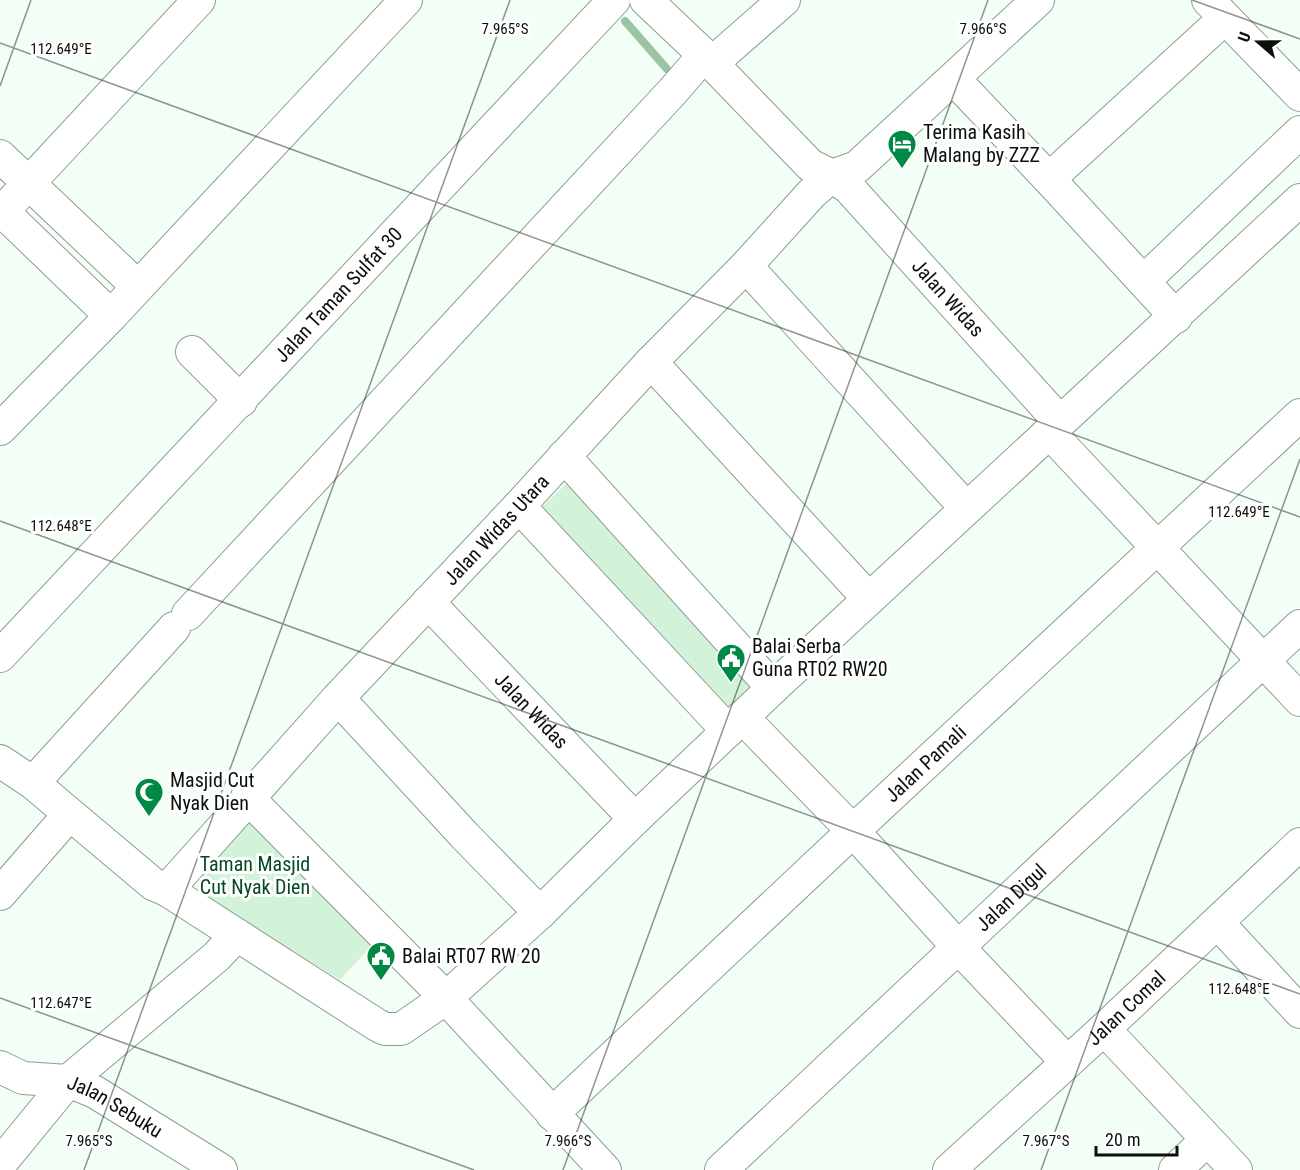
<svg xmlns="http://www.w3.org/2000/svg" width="1300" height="1170" font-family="'Roboto Condensed',sans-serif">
  <rect width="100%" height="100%" fill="#f3fff6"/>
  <path fill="#d2f3d9" d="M567,483l188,201 -27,27 -187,-203z
    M247,819l128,123 -35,38 -137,-85 -4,-12 1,-13z"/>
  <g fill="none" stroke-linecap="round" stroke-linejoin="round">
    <path stroke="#9bc4a5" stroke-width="8" d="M625,21l42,48"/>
    <g stroke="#8c9e90" stroke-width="34">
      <g id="street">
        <path id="s1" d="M646,0l58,55 106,110 22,11 17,12 211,234"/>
        <path d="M1208,0l92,95"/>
        <path d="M711,64l73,-64"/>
        <path d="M954,79l95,100 127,138"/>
        <path d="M0,156l137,130"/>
        <path d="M1049,179l176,-161"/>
        <path d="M0,209l111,107"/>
        <path d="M0,214l199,-214"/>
        <path d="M746,266l220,242"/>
        <path d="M1144,281l156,-149"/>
        <path d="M192,352l49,49"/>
        <path d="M651,362l218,237"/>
        <path d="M0,429l111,-113 295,-316"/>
        <path d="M1049,432l251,268"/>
        <path d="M564,456l209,232"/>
        <path d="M519,506l209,225"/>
        <path id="s2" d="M428,602l207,217"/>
        <path d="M188,614l485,-523 31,-36"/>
        <path id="s3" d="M0,656l614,-656"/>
        <path d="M338,698l127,138 75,77"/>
        <path d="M742,717l111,114 105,116 109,115"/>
        <path d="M0,761l33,22 120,101 14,6 210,135 8,4h16l45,-31 94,-85 95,-94 138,-131 527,-488"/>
        <path d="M33,783l141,-155"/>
        <path d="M247,797l199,201 159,172"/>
        <path id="s4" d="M167,890l171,-192 181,-192 132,-144 95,-96 66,-73 20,-17 25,-9 181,-167"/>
        <path d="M0,894l67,-77"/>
        <path d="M1218,923l82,89"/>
        <path d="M1104,1029l132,141"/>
        <path id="s5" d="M0,1067l23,11 45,3 27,11 126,78"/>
        <path id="s6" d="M552,1114l301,-283 447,-416"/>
        <path d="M0,1164l68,-83 148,-124 21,-22"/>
        <path id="s7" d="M721,1170l579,-544"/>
        <path id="s8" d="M949,1170l155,-141 196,-185"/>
        <path d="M1175,1170l32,-30"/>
      </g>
    </g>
    <use href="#street" stroke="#fff" stroke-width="32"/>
  </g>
  <path fill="none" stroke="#0a110c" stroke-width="1.5" stroke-opacity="0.45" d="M1192,0l108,39M0,43l1300,474M0,86l31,-86M0,521l1300,473M0,998l474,172M84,1170l426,-1170M563,1170l425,-1170M1041,1170l259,-711"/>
  <defs>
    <g id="hotel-pin" transform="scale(1.5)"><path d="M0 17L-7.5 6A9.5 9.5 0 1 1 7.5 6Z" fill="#008845" stroke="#fff"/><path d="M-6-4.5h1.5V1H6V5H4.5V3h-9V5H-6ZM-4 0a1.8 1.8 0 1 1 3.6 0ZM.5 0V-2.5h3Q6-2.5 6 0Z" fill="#fff"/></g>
    <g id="civic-pin" transform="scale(1.5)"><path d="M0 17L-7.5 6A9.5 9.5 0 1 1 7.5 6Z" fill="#008845" stroke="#fff"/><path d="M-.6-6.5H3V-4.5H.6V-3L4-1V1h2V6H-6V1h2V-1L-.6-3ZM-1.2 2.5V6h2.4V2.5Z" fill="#fff"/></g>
    <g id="mosque-pin" transform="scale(1.5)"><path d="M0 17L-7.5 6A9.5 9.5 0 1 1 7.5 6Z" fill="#008845" stroke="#fff"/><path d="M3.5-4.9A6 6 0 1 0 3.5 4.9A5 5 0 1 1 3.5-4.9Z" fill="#fff"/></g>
  </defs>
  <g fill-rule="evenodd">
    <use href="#hotel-pin" x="902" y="144"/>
    <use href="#civic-pin" x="731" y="658"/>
    <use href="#mosque-pin" x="149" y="792"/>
    <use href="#civic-pin" x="381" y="956"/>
  </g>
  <g text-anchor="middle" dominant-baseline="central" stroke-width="6" stroke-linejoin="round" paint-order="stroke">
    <g font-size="20" fill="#0a110c" stroke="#fff" text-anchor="start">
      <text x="923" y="132">Terima Kasih<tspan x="923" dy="23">Malang by ZZZ</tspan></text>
      <text x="752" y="646">Balai Serba<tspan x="752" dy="23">Guna RT02 RW20</tspan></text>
      <text x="170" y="780">Masjid Cut<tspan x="170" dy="23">Nyak Dien</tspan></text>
      <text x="402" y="956">Balai RT07 RW 20</text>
    </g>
    <g font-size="20" fill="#0a110c" stroke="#fff">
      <text stroke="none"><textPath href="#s3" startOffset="495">Jalan Taman Sulfat 30</textPath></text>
      <text stroke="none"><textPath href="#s1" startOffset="426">Jalan Widas</textPath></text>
      <text stroke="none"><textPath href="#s4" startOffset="488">Jalan Widas Utara</textPath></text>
      <text stroke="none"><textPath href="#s2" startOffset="150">Jalan Widas</textPath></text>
      <text stroke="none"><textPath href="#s6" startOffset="512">Jalan Pamali</textPath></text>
      <text stroke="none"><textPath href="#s7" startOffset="398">Jalan Digul</textPath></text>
      <text stroke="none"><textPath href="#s8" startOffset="240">Jalan Comal</textPath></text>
      <text stroke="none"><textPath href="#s5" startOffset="124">Jalan Sebuku</textPath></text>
    </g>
    <g font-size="20" fill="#034a24" stroke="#fff">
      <text x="255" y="864">Taman Masjid<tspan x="255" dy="23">Cut Nyak Dien</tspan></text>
    </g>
  </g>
  <g font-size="15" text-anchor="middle" fill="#0a110c" stroke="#fff" stroke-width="6" stroke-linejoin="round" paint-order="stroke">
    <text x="505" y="34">7.965°S</text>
    <text x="983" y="34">7.966°S</text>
    <text x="61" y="54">112.649°E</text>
    <text x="1239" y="517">112.649°E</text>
    <text x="61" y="531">112.648°E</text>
    <text x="1239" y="994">112.648°E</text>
    <text x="61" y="1008">112.647°E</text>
    <text x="89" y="1146">7.965°S</text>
    <text x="568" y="1146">7.966°S</text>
    <text x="1046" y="1146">7.967°S</text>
  </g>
  <g transform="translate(1258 42) rotate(290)" stroke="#ffffff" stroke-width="4.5" paint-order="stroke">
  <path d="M0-4.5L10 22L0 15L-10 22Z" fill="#0a110c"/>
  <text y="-9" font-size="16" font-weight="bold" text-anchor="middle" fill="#0a110c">U</text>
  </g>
  <path d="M1096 1146v9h81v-9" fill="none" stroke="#0a110c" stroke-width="3"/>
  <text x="1105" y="1146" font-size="18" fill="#0a110c" stroke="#ffffff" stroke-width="4.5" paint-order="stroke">20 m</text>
</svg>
